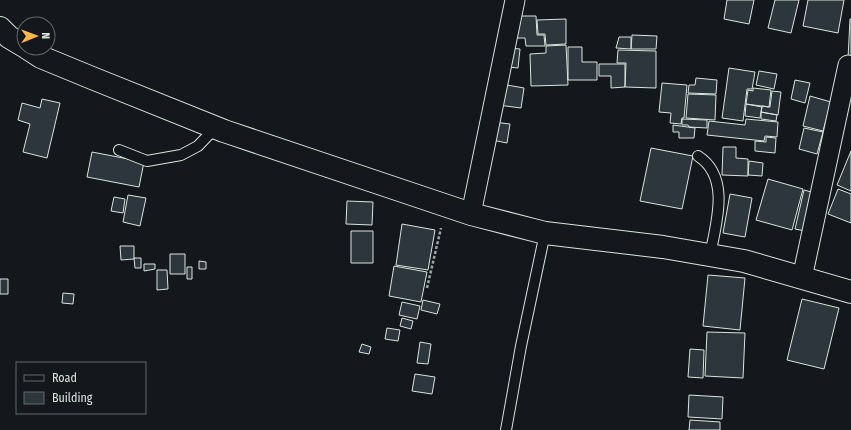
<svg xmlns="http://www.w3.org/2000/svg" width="851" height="430" font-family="'Fira Sans Condensed',sans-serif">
  <rect width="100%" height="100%" fill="#14181c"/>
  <path fill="#2c363c" stroke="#d8e6dc" d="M727,0h27l-5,24 -25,-5z
    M775,0h24l-8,33 -23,-5z
    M808,0h36l-6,33 -35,-7z
    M512,16h24l1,19h7l1,11h-19l-1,-8h-12z
    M566,19v25l-20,1 -1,-11h-7l-1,-14z
    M850,19h1v40h-3z
    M632,35l25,1 -1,13h-25z
    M619,37h12v12l-15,-1z
    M566,45l2,40 -37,1 -1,-32 16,-1v-7z
    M568,47h14v15h15v18h-29z
    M510,48l10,1 -2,19 -10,-1z
    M618,50l38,1v37l-31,-1 1,-24h-9z
    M599,64h26v23l-14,1v-12h-12z
    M729,68l26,4 -3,17h-5l-4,32 -21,-3z
    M759,71l18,3 -3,15 -18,-4z
    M696,78l21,2 -1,14 -28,-1 1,-8h6z
    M795,80l15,3 -5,20 -14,-4z
    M662,83l25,2 -3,33h-2l-1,6 -11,-1 1,-10 -12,-1z
    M501,84l23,4 -3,20 -23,-3z
    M753,88l18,2 -2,17 -23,-3 2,-14 5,1z
    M772,91l9,1 -3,23 -17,-3 1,-6 8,1z
    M688,94l28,1 -1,25 -29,-2z
    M810,96l21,6 -8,29 -20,-5z
    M42,99l18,4 -13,55 -24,-6 7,-28 -12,-4 4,-17 18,5z
    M746,104l16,3 -2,11 -15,-2z
    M761,112l16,3 -1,6 -15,-2z
    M682,119l25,1v8l-18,-1 -1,-2h-6z
    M746,119l32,3 -1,15 -12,-1 -1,5 -57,-6 2,-14 36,4z
    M494,122l16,2 -3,19 -15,-3z
    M673,125l22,3 -1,10h-15v-6h-6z
    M804,128l19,4 -6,22 -18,-5z
    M766,137l10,1 -1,15 -20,-2v-10l11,1z
    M723,147h13v11l12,1v17l-26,-1z
    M651,148l42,8 -11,53 -42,-8z
    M851,151v40l-14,-6z
    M92,152l52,10 -5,25 -52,-10z
    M749,161l14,2 -1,13 -14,-1z
    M768,179l35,10 -11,41 -36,-10z
    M838,189l13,5v29l-23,-9z
    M804,190l15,4 -9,38 -15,-3z
    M730,194l22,4 -7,39 -22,-4z
    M128,195l18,3 -6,28 -17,-4z
    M114,197l11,2 -2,14 -12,-2z
    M347,201l26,1 -1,23 -26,-1z
    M402,224l33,6 -7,40 -32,-5z
    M351,231h22v32h-22z
    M120,246h14v13l-13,1z
    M170,254h15v20h-15z
    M134,258h7v10h-6z
    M199,261l7,1v7h-7z
    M144,264h11v5l-11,2z
    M394,266l33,6 -6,30 -32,-6z
    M187,267h5v12h-5z
    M157,270h10l1,19 -11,1z
    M708,275l37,3 -5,52 -37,-4z
    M0,279h8v15h-8z
    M63,293l11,1 -1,10 -11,-1z
    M802,299l37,9 -15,61 -37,-9z
    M423,300l17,4 -3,10 -16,-4z
    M402,302l18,4 -3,13 -18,-4z
    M402,318l11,3 -2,8 -11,-3z
    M387,328l13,2 -2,11 -13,-2z
    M707,332l38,1 -2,45 -38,-2z
    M420,342l11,2 -3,20 -11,-1z
    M362,344l9,3 -2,7 -10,-2z
    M690,349l14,1 -1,28 -15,-1z
    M415,374l20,3 -3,17 -20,-3z
    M689,395l34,2 -1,22 -34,-2z
    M690,420l30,2v8h-31z"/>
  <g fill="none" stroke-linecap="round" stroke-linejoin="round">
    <g stroke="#d8e6dc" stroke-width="12">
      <path id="service" d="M119,150l28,11 34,-6 17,-9 18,-19
        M698,156c33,21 18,68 12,99
        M506,430l15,-84 24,-113"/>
    </g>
    <g stroke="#d8e6dc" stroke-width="21">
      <path id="minor" d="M471,214l44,-214
        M802,278l46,-213"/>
    </g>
    <g stroke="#d8e6dc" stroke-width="24">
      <path id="tertiary" d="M0,28l9,9 15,9
        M27,48l14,9 51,21 132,53 247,83 74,19 118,14 81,14 107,31"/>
    </g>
    <path stroke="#9da8a2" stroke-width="2.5" stroke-dasharray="3 2" stroke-linecap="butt" d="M427,288l14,-60"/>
    <use href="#service" stroke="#14181c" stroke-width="10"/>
    <use href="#minor" stroke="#14181c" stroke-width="19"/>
    <use href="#tertiary" stroke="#14181c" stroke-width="22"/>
  </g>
  <rect x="16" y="362" width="130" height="52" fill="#14181c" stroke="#626a69"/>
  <rect x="24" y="375" width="20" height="6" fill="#14181c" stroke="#626a69"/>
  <text x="52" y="382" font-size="12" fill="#d8e6dc">Road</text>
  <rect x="24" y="392" width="20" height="12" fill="#2c363c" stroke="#626a69"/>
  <text x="52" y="402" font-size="12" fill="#d8e6dc">Building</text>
  <g transform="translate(36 36) rotate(89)"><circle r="19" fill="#14181c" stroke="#626a69"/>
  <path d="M0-3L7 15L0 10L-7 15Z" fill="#ffb74d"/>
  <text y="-6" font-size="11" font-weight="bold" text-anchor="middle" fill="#d8e6dc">N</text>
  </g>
</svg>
